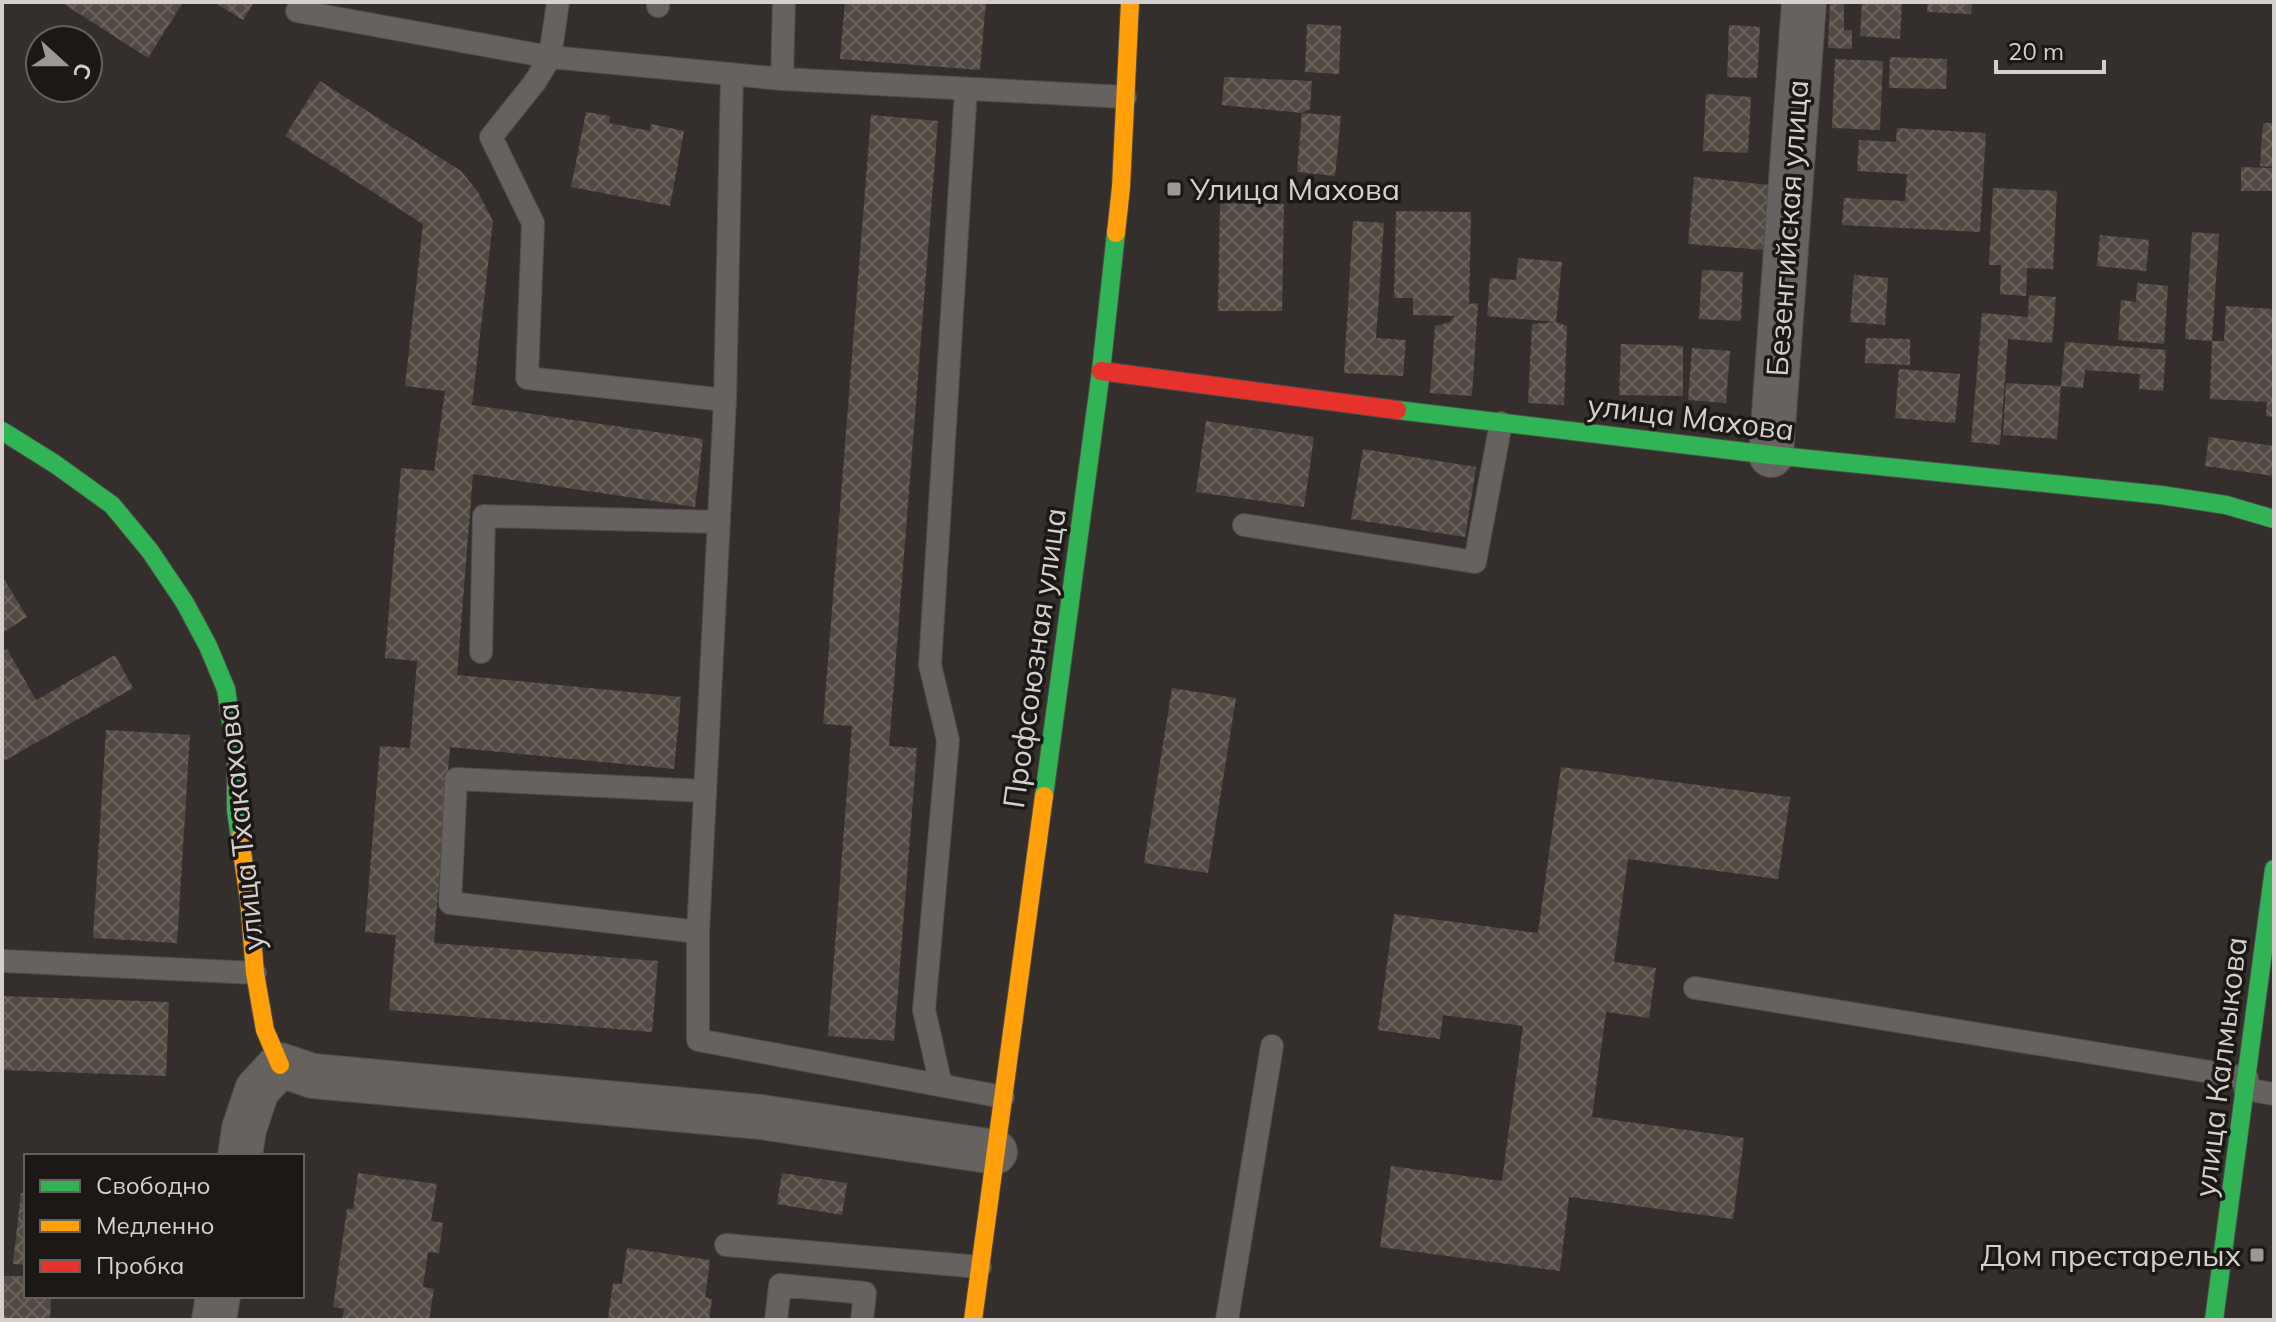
<svg xmlns="http://www.w3.org/2000/svg" width="2276" height="1322" font-family="Mulish,sans-serif">
  <defs>
    <pattern id="building-cross-hatch" width="8" height="8" patternUnits="userSpaceOnUse" patternTransform="scale(2)"><rect width="8" height="8" fill="#524a42"/><path d="M0 0l8 8M0 8l8-8" fill="none" stroke="#6a635c"/></pattern>
  </defs>
  <rect width="100%" height="100%" fill="#342f2c"/>
  <path fill="url(#building-cross-hatch)" d="M61,2h122l-35,56z
    M214,2h40l-11,18z
    M845,2h141l-6,68 -140,-11z
    M1862,2l40,2 -2,35 -40,-3z
    M1928,2h44l-1,12 -44,-2z
    M1830,3h14v27h8v19l-24,-1z
    M1307,24l34,2 -2,48 -34,-2z
    M1729,25l31,2 -3,51 -30,-1z
    M1890,57l57,2 -1,30 -57,-1z
    M1835,59l48,2 -3,69 -48,-2z
    M1224,77l88,4 -2,28 -8,4 -80,-8z
    M320,81l141,90 17,21 15,29 -21,184 231,34 -8,68 -222,-33 -16,201 224,22 -7,72 -224,-22 -16,196 224,18 -6,71 -263,-22 7,-75 -31,-3 15,-186 30,2 7,-87 -32,-3 16,-190 33,3 11,-80 -40,-5 18,-162 -138,-88z
    M1706,94l45,3 -3,56 -45,-2z
    M586,112l24,4 -1,7 41,8 1,-7 33,7 -14,75 -99,-19z
    M1302,113l39,3 -6,60 -38,-4z
    M871,115l67,6 -49,625 28,2 -23,293 -66,-5 24,-310 -29,-2z
    M2263,123h11v44l-14,-1z
    M1897,128l89,5 -6,99 -138,-7 2,-27 61,3 2,-27 -50,-3 2,-31 37,2z
    M2241,167l33,1v23h-33z
    M1694,177l75,8 -5,65 -76,-6z
    M1993,188l64,3 -4,78 -26,-1 -1,28 -26,-2 1,-29h-12z
    M1220,203l64,1 -2,107h-64z
    M1396,211l75,1 -2,92 9,-1 -6,93 -42,-3 5,-67 15,-4 5,-6 -42,-1v-17h-19z
    M1353,221l31,2 -8,115 30,2 -3,36 -59,-3z
    M2192,232l27,2 -7,107 -27,-2z
    M2100,235l49,5 -3,31 -49,-5z
    M1518,258l44,4 -6,60 -69,-6 3,-38 26,2z
    M1702,270l41,2 -2,49 -42,-2z
    M1854,275l34,3 -3,47 -35,-3z
    M2137,283l31,3 -4,58 -46,-4 3,-40 15,2z
    M2029,295l27,2 -4,46 -44,-4 -8,106 -29,-3 11,-129 46,4z
    M2226,306l48,3v108l-8,-1 1,-14 -57,-3 2,-58h12z
    M1556,322l11,4 -3,79 -36,-2 4,-79z
    M1866,338l44,1v26l-45,-2z
    M2065,342l101,8 -3,41 -24,-2 1,-15 -55,-4 -2,18 -22,-2 -4,53 -54,-4 3,-52 55,3z
    M1621,344l62,2v50l-64,-1z
    M1692,348l38,3 -4,52 -38,-3z
    M1899,369l61,5 -5,49 -60,-5z
    M1206,421l108,16 -10,70 -108,-15z
    M2209,437l65,9v30l-69,-10z
    M1363,449l113,18 -11,70 -114,-18z
    M2,576l25,41 -25,16z
    M7,649l29,51 79,-45 18,33 -131,74v-110z
    M1172,688l64,10 -28,175 -64,-10z
    M106,730l84,5 -13,208 -84,-5z
    M1561,767l229,30 -12,82 -150,-20 -14,103 42,6 -7,50 -43,-6 -14,105 152,21 -11,81 -164,-22 -9,74 -180,-24 11,-81 111,15 21,-155 -80,-11 -3,24 -62,-9 16,-116 144,19z
    M2,996l167,6 -3,74 -164,-6z
    M358,1173l79,11 -6,37 12,2 -4,30 -11,-1 -5,35 11,2 -5,31h-87l2,-11 -11,-2 14,-98h6z
    M782,1173l65,10 -5,32 -65,-11z
    M21,1193h5v72l-13,-1z
    M627,1248l83,12 -5,37 7,2 -3,21 -101,-1 5,-36 9,1z
    M2,1276h24v20h25l-1,24h-48z"/>
  <g fill="none" stroke-linecap="round" stroke-linejoin="round">
    <g stroke="#4f4c49" stroke-width="24">
      <path id="lane" d="M303,2l-6,9 253,46 232,22
        M558,2l-8,55 -15,25 -44,55 42,86 -6,155 198,22
        M784,2l-2,77 343,18
        M658,6v-4
        M732,74l-7,326 -27,532v108l305,57
        M1244,525l231,37 26,-139
        M481,652l3,-136 235,6
        M698,932l-248,-29 6,-124 249,12
        M4,961l251,12
        M1695,988l552,90
        M941,1085l-17,-75 24,-270 -18,-75 36,-576
        M2245,1089l29,5
        M726,1245l254,22
        M776,1320l4,-35 85,8 -3,27
        M1227,1320l45,-274"/>
    </g>
    <g stroke="#4f4c49" stroke-width="46">
      <path id="street" d="M1771,455l33,-453
        M240,1156l4,-27 13,-39 23,-25 33,11 448,41 234,35
        M214,1320l4,-24"/>
    </g>
    <g stroke="#4f4c49" stroke-width="20">
      <path id="fast" d="M1397,410l374,45 390,40 65,10 48,14
        M2,431l53,33 57,41 38,46 35,52 23,43 18,43 10,66v55l4,28
        M1044,796l57,-425 15,-138
        M2214,1320l60,-451"/>
    </g>
    <g stroke="#4f4c49" stroke-width="20">
      <path id="slow" d="M1116,233l5,-46 9,-185
        M240,838l9,62 6,73 10,57 15,35
        M973,1320l71,-524"/>
    </g>
    <g stroke="#4f4c49" stroke-width="20">
      <path id="jam" d="M1101,371l296,39"/>
    </g>
    <use href="#lane" stroke="#656260" stroke-width="22"/>
    <use href="#street" stroke="#656260" stroke-width="44"/>
    <use href="#fast" stroke="#30b455" stroke-width="18"/>
    <use href="#slow" stroke="#ff9f0a" stroke-width="18"/>
    <use href="#jam" stroke="#e5322d" stroke-width="18"/>
  </g>
  <g fill="#9d9894" stroke="#1b1815" stroke-width="3">
    <rect x="1166" y="181" width="16" height="16" rx="4"/>
    <rect x="2249" y="1247" width="16" height="16" rx="4"/>
  </g>
  <g text-anchor="middle" dominant-baseline="central" stroke-width="7" stroke-linejoin="round" paint-order="stroke">
    <g font-size="30" fill="#d5d0cc" stroke="#1b1815" text-anchor="start">
      <text x="1190" y="189">Улица Махова</text>
      <text x="2241" y="1255" text-anchor="end">Дом престарелых</text>
    </g>
    <g font-size="30" fill="#d5d0cc" stroke="#1b1815">
      <text transform="translate(1787 228) rotate(-86)">Безенгийская улица</text>
      <text transform="translate(1691 417) rotate(7)">улица Махова</text>
      <text transform="translate(1034 658) rotate(-82)">Профсоюзная улица</text>
      <text transform="translate(240 827) rotate(-96)">улица Тхакахова</text>
      <text transform="translate(2220 1067) rotate(-83)">улица Калмыкова</text>
    </g>
  </g>
  <rect width="2276" height="1322" fill="none" stroke="#d5d0cc" stroke-width="8"/>
  <rect x="24" y="1154" width="280" height="144" fill="#1b1815" stroke="#65625e" stroke-width="2"/>
  <rect x="40" y="1180" width="40" height="12" fill="#30b455" stroke="#65625e" stroke-width="2"/>
  <text x="96" y="1194" font-size="24" fill="#d5d0cc">Свободно</text>
  <rect x="40" y="1220" width="40" height="12" fill="#ff9f0a" stroke="#65625e" stroke-width="2"/>
  <text x="96" y="1234" font-size="24" fill="#d5d0cc">Медленно</text>
  <rect x="40" y="1260" width="40" height="12" fill="#e5322d" stroke="#65625e" stroke-width="2"/>
  <text x="96" y="1274" font-size="24" fill="#d5d0cc">Пробка</text>
  <g transform="translate(64 64) rotate(111)"><circle r="38" fill="#1b1815" stroke="#65625e" stroke-width="2"/>
  <path d="M0-6L14 30L0 20L-14 30Z" fill="#9d9894"/>
  <text y="-12" font-size="22" font-weight="bold" text-anchor="middle" fill="#d5d0cc">С</text>
  </g>
  <path d="M1996 60v12h108v-12" fill="none" stroke="#d5d0cc" stroke-width="4"/>
  <text x="2008" y="60" font-size="24" fill="#d5d0cc" stroke="#1b1815" stroke-width="6" paint-order="stroke">20 m</text>
</svg>
